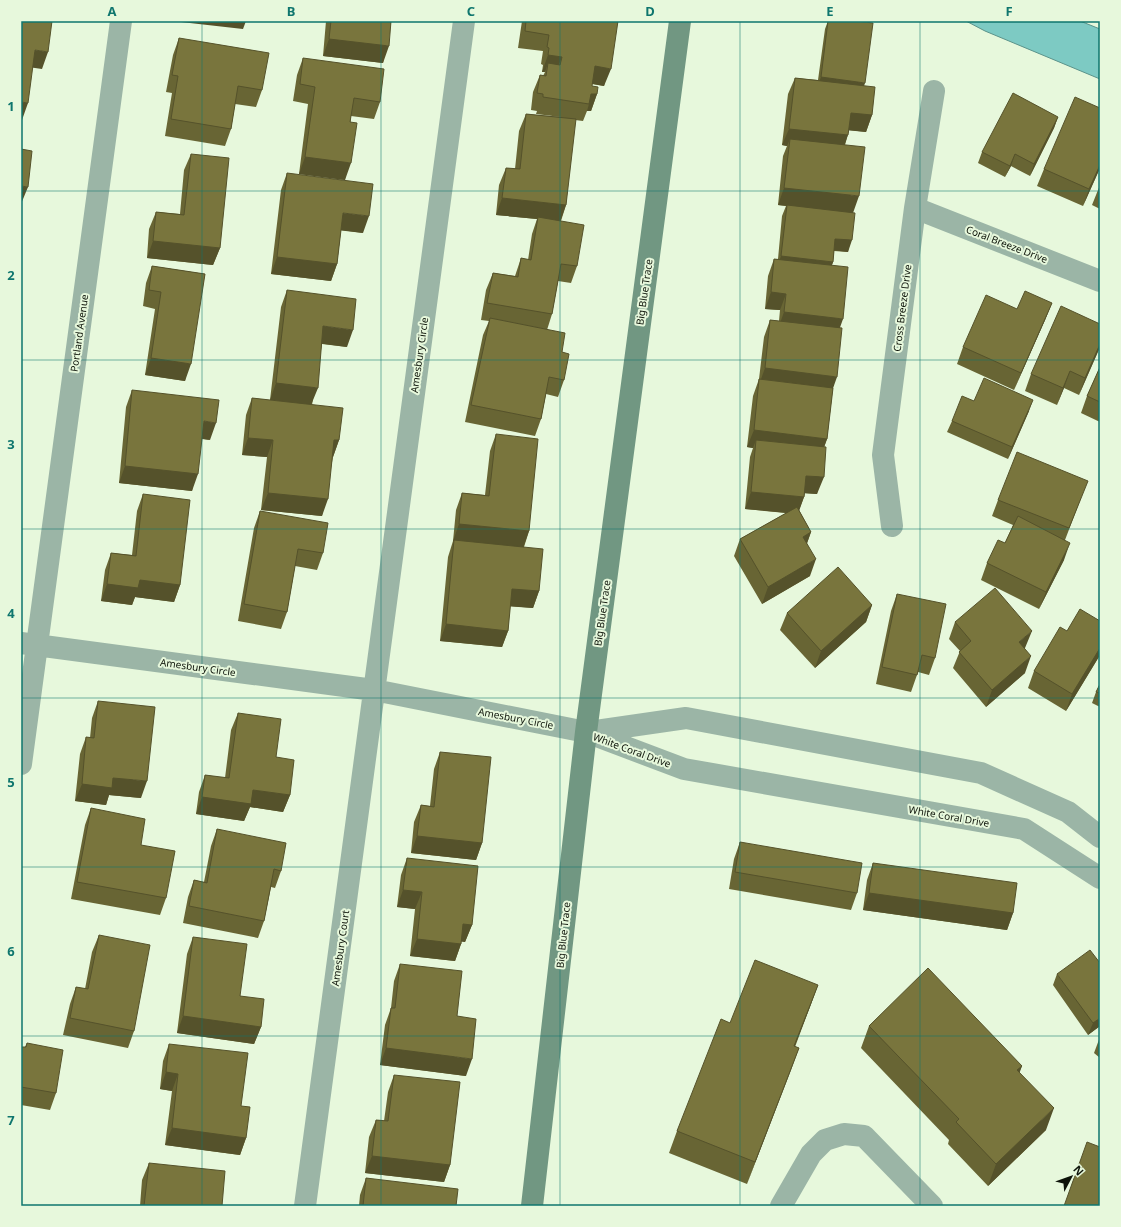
<svg xmlns="http://www.w3.org/2000/svg" width="1121" height="1227" font-family="'Noto Sans',sans-serif">
  <rect width="100%" height="100%" fill="#e7f8dc"/>
  <path fill="#7dcac3" stroke="#5b938b" d="M966,21h114l20,8v50l-115,-48z"/>
  <g fill="none" stroke-linecap="round" stroke-linejoin="round">
    <path stroke="#9bb5a6" stroke-width="22" d="M915,208l185,73
      M892,526l-9,-71 32,-247 19,-117
      M21,643l353,47 212,42 98,37 340,60 76,49
      M589,732l97,-14 295,55 87,39 32,25
      M21,764l100,-743
      M305,1206l159,-1185
      M781,1206l30,-52 14,-14 19,-6 20,2 68,70"/>
    <path stroke="#719782" stroke-width="22" d="M532,1206l54,-474 94,-711"/>
  </g>
  <path fill="#686534" d="M326,21h65l-8,42 -60,-7z
    M522,21h96l-14,65 -12,-2v2l5,8 -6,17h-4l-4,10 -8,-1 -9,85 -5,16 16,45 -6,17 -13,-2 -6,33 -5,16 15,22 2,28 -6,17 -12,-3 -5,25 -6,17 -70,-14 18,-87 6,-14 -8,-1 5,-30 7,-17 22,3 6,-18 7,2 4,-26 5,-15 -41,-4 3,-30 7,-17 9,1 4,-38 7,-17 35,3 -25,-3 1,-3 -6,-1 2,-18 7,-17 3,1 2,-4h-3l1,-7 -2,-1 2,-13 -25,-3z
    M828,21l36,65 8,29 -6,17 -17,-2 -4,15 8,68 -5,39 -14,-1 -1,11 -1,3 8,62 -13,112 -3,8 -7,47 -12,-1 -1,4 -5,13 12,22 -4,11 3,33 -48,28 -28,-48 6,-17 46,-26 -41,-4 5,-52 3,-9 -6,-1 6,-51 6,-17 5,-42 6,-17 9,1 1,-11 -15,-1 3,-33 6,-17h4l4,-43 4,-10 -8,-1 5,-49 4,-10 -5,-1 6,-51 7,-16 23,2 7,-51z
    M179,38l83,52 -6,17 -21,-3 -4,25 -6,17 -60,-10 7,-43 -6,-1 7,-37z
    M303,58l77,44 -6,17 -23,-3 -6,64 -46,-6 9,-70 -15,-3 4,-26z
    M1100,108v60l-17,38 -46,-20 7,-17z
    M1058,117l-4,11 -24,48 -19,-10 -6,11 -27,-14 4,-11z
    M191,154l29,94 -7,17 -66,-7 2,-29 7,-17 24,2 4,-44z
    M287,173l76,60 -22,-3 -4,34 -6,17 -60,-7 10,-84z
    M1100,185v24l-8,-4z
    M152,266l53,8 -20,107 -40,-6 10,-66 -12,-3 3,-23z
    M287,290l60,57 -25,-3 -10,61 27,35 -6,17 -11,59 -61,-6 6,-53 -25,-2 4,-40 6,-17 48,6 -30,-4 11,-93z
    M1052,303l-7,17 -31,70 -57,-26 6,-17 54,-38z
    M1100,347l-21,48 -15,-7 -7,17 -32,-14 6,-17z
    M1100,367v55l-19,-9 6,-17z
    M132,390l78,50 -8,-1 -10,52 -73,-8 7,-76z
    M974,401l55,10 -21,48 -61,-27 5,-11z
    M496,434l33,97 -5,16 15,44 -6,17 -23,-2 -2,25 -6,16 -62,-6 8,-84 5,-16 3,-31 6,-17 23,2 5,-44z
    M143,494l37,91 -6,17 -39,-5 -3,8 -31,-4 4,-31 6,-17 21,2 5,-44z
    M1081,498l-16,42 -1,20 -25,49 -58,-29 6,-17 18,-20 8,-18 -21,-9 6,-16z
    M260,511l63,42 -6,17 -22,-4 -8,46 -6,17 -43,-8 16,-93z
    M897,594l38,64 -6,17 -11,-3 -7,20 -35,-8 15,-73z
    M872,605l-6,17 -51,46 -35,-38 7,-17z
    M1100,621v34l-34,56 -38,-23 6,-17 33,-40z
    M955,622l70,26 -1,1 1,24 -39,34 -33,-39 7,-17 -11,-12z
    M1100,684v23l-8,-4 4,-11z
    M98,701l43,97 -32,-3 -3,10 -31,-4 5,-47 6,-17 4,1 2,-20z
    M238,713l38,44 14,38 -7,17 -33,-5 -6,14 -48,-7 3,-22 6,-17 20,3 6,-48z
    M440,752l42,91 -6,17 -65,-7 3,-31 7,-17 9,1 4,-37z
    M91,808l50,37 25,53 -6,17 -89,-16 14,-74z
    M217,829l64,42 -6,17 -4,-1 -7,34 -6,17 -75,-15 5,-26 6,-17 10,2 7,-36z
    M740,842l117,51 -6,17 -122,-21 5,-30z
    M407,858l65,67 -7,17 -4,-1v3l-6,17 -45,-5 5,-47 -18,-2 4,-32z
    M873,863l140,50 -6,17 -144,-20 4,-30z
    M99,935l35,96 -6,17 -65,-13 7,-31 6,-17 9,2 7,-37z
    M193,937l47,59 21,31 -7,17 -77,-11 10,-79z
    M400,964l66,112 -86,-11 5,-40 6,-17 3,-27z
    M1057,974l43,52 -12,9 -35,-50z
    M818,985l-23,62 4,1 -52,136 -78,-31 8,-22 53,-108z
    M869,1026l153,40 -3,6 27,58 -58,56 -40,-42 1,-4 -88,-92z
    M1100,1037v21l-6,-5z
    M27,1043l29,50 -6,17 -29,-5v-58h4z
    M169,1044l72,62 5,32 -6,17 -75,-10 7,-54 -12,-2 3,-28z
    M394,1075l56,90 -6,17 -79,-9 4,-36 7,-17 8,1 4,-29z
    M149,1163l73,43h-82l2,-26z
    M366,1178l90,28h-97l1,-11z"/>
  <path fill="#55522b" d="M181,21h65l-3,8 -62,-7z
    M329,39l60,7 -6,17 -60,-7z
    M35,50l13,2 -6,17 -14,-2z
    M548,55l14,2 -7,17 -7,-11 -3,9h-3z
    M595,66l16,3 -7,17 -16,-3z
    M821,77l44,6 -4,12 -44,-7z
    M591,94h6l-6,17h-4l2,-7z
    M21,102l7,1 -6,17h-1z
    M851,113l21,2 -6,17 -21,-2z
    M1058,117l-4,11 -24,48 4,-12z
    M789,129l59,6 -6,17 -52,-13 -3,7 -5,-1z
    M1015,154l-4,12 -6,11 5,-11z
    M305,157l46,6 -6,17 -46,-6z
    M1100,165v3l-17,38 6,-17z
    M21,186l7,1 -7,17z
    M784,188l75,8 -6,17 -75,-8z
    M502,198l64,7 -6,17 -22,-5 -1,2 -41,-4z
    M343,213l26,3 -6,17 -26,-3z
    M835,239l17,1 -4,12 -17,-2z
    M153,241l67,7 -7,17 -66,-7z
    M781,256l52,6 -4,11 -52,-5z
    M277,257l60,7 -6,17 -60,-7z
    M771,292l15,2 -6,16 -15,-1z
    M1052,303l-7,17 -31,70 7,-17z
    M784,312l59,7 -6,17 -59,-7z
    M323,326l30,4 -6,17 -30,-4z
    M1100,344v3l-21,48 6,-17z
    M151,358l40,6 -6,17 -40,-6z
    M765,368l72,9 -6,17 -72,-9z
    M1070,371l-6,17 -7,17 6,-17z
    M276,383l42,5 -7,17 -41,-5z
    M1033,400l-4,11 -21,48 4,-12z
    M204,421l12,2 -6,17 -12,-2z
    M754,430l73,9 -6,17 -65,-16 -3,8 -6,-1z
    M248,438l25,2 -6,17 -25,-2z
    M334,440h5l-6,17h-5z
    M125,466l73,8 -6,17 -73,-8z
    M806,476l18,1 -7,17 -17,-1z
    M751,492l53,5 -6,17 -53,-5z
    M268,493l60,6 -6,17 -61,-6z
    M459,524l70,7 -6,17 -70,-7z
    M811,532l-6,17 -2,-12z
    M1070,543l-6,17 -25,49 7,-17z
    M816,559l-6,17 -48,28 6,-17z
    M140,580l40,5 -6,17 -39,-5 -3,8 -31,-4 6,-17z
    M512,589l27,2 -6,17 -27,-2z
    M872,605l-6,17 -51,46 6,-17z
    M446,624l62,7 -6,16 -62,-6z
    M1032,631l-7,17 -13,11 7,-17z
    M1100,648v7l-34,56 6,-17z
    M1031,656l-6,17 -39,34 6,-17z
    M113,778l34,3 -6,17 -32,-3 -3,10 -31,-4 7,-17z
    M253,790l37,5 -7,17 -33,-5 -6,14 -48,-7 6,-17z
    M417,836l65,7 -6,17 -65,-7z
    M403,890l19,2 -7,17 -18,-2z
    M869,893l144,20 -6,17 -144,-20z
    M463,924l9,1 -7,17 -8,-1z
    M417,939l44,5 -6,17 -45,-5z
    M818,985l-8,22 -24,61 8,-22z
    M183,1016l78,11 -7,17 -77,-11z
    M1100,1018v8l-12,9 5,-12z
    M386,1048l86,11 -6,17 -86,-11z
    M799,1048l-8,22 -44,114 8,-22z
    M1022,1066l-8,22 3,-18z
    M166,1072l12,2 -6,17 -12,-2z
    M1054,1108l-8,22 -58,56 8,-22z
    M172,1128l74,10 -6,17 -75,-10z
    M372,1156l78,9 -6,17 -79,-9z"/>
  <path fill="#79753d" stroke="#55522b" d="M21,21h31l-4,31 -13,-2 -7,53 -7,-1z
    M331,21h60l-2,25 -60,-7z
    M526,21h92l-7,48 -16,-3 -3,20 6,1 -1,7h-6l-2,10 -46,-7v-3l-6,-1 3,-18 6,1 2,-13 12,2 2,-8 -14,-2 1,-7 -2,-1 2,-12 -24,-4z
    M828,21h29l16,2 -8,60 -44,-6z
    M179,38l90,15 -7,37 -24,-4 -7,43 -60,-10 7,-43 -6,-1z
    M303,58l81,11 -4,33 -26,-4 -4,24 7,1 -6,40 -46,-6 10,-70 -15,-3z
    M795,78l80,9 -3,28 -21,-2 -3,22 -59,-6z
    M1013,93l45,24 -24,47 -19,-10 -5,12 -28,-14z
    M1075,97l25,11v57l-11,24 -45,-20z
    M526,114l50,5 -10,86 -64,-7 4,-30 14,1z
    M790,139l75,8 -6,49 -75,-8z
    M21,149l11,2 -4,36 -7,-1z
    M191,154l38,4 -9,90 -67,-7 3,-29 28,3z
    M287,173l86,11 -4,32 -26,-3 -6,51 -60,-7z
    M787,205l68,8 -3,27 -17,-1 -2,23 -52,-6z
    M538,217l46,8 -7,41 -16,-2 -9,50 -65,-11 6,-30 25,4 3,-19 10,2z
    M774,259l74,8 -5,52 -59,-7 2,-18 -15,-2z
    M152,266l53,8 -14,90 -40,-6 10,-66 -12,-2z
    M287,290l69,9 -3,31 -30,-4 -5,62 -42,-5z
    M1025,291l27,12 -31,70 -58,-26 23,-52 31,14z
    M1061,306l39,18v20l-15,34 -15,-7 -7,17 -32,-14z
    M490,318l75,15 -3,19 7,2 -5,26 -15,-3 -8,42 -70,-14z
    M770,320l72,8 -5,49 -72,-9z
    M1100,367v35l-13,-6z
    M984,378l49,22 -21,47 -60,-26 10,-25 12,5z
    M759,379l74,9 -6,51 -73,-9z
    M132,390l87,10 -3,23 -12,-2 -6,53 -73,-8z
    M252,398l91,10 -4,32h-5l-6,59 -60,-6 5,-53 -25,-2z
    M496,434l42,5 -9,92 -70,-7 3,-31 27,3z
    M756,440l70,7 -2,30 -18,-1 -2,21 -53,-5z
    M1017,452l71,29 -19,47 -71,-28z
    M143,494l47,6 -10,85 -40,-5 -2,8 -31,-4 4,-31 25,3z
    M797,507l14,25 -8,5 13,22 -48,28 -28,-48z
    M260,511l68,12 -5,30 -25,-4 -11,63 -43,-8z
    M1018,516l52,27 -24,49 -59,-29 11,-23 7,3z
    M454,540l89,9 -4,42 -27,-2 -4,42 -62,-7z
    M838,567l34,38 -51,46 -34,-38z
    M995,588l37,43 -13,11 12,14 -39,34 -33,-38 12,-11 -16,-19z
    M897,594l49,10 -11,54 -13,-3 -5,20 -35,-8z
    M1080,609l20,12v27l-28,46 -38,-23 26,-44 7,4z
    M1100,684v9l-4,-1z
    M98,701l57,6 -8,74 -34,-3 -1,10 -30,-4 4,-47 8,1z
    M238,713l43,6 -5,38 18,3 -4,35 -37,-5 -2,14 -49,-7 3,-22 24,3z
    M440,752l51,5 -9,86 -65,-7 4,-31 13,2z
    M91,808l54,11 -4,26 34,6 -9,47 -89,-16z
    M217,829l69,14 -5,28 -7,-2 -10,52 -75,-15 5,-26 13,3z
    M740,842l122,21 -5,30 -122,-21z
    M407,858l71,8 -6,59 -9,-1 -2,20 -44,-5 5,-47 -19,-2z
    M873,863l144,20 -4,30 -144,-20z
    M99,935l51,10 -16,86 -64,-13 6,-31 12,2z
    M193,937l54,7 -7,52 24,3 -3,28 -78,-11z
    M1090,950l10,13v55l-7,5 -36,-49z
    M755,960l63,25 -24,61 5,2 -44,114 -78,-31 44,-112 9,4z
    M400,964l62,7 -5,45 19,3 -4,40 -86,-11 5,-40h4z
    M928,968l94,98 -5,4 37,38 -58,56 -40,-42 3,-3 -90,-93z
    M27,1043l36,7 -7,43 -35,-6v-40h5z
    M169,1044l79,9 -7,53 9,1 -4,31 -74,-10 6,-54 -12,-2z
    M394,1075l66,7 -10,83 -78,-9 4,-36 12,1z
    M1087,1142l13,5v59h-36z
    M149,1163l76,8 -3,35h-78z
    M366,1178l92,11 -2,17h-93z"/>
  <path fill="none" stroke="#0f766e" stroke-width="1" stroke-opacity="0.55" d="M202,21v1185M381,21v1185M560,21v1185M740,21v1185M920,21v1185M21,191h1079M21,360h1079M21,529h1079M21,698h1079M21,867h1079M21,1036h1079"/>
  <g text-anchor="middle" dominant-baseline="central" stroke-width="4" stroke-linejoin="round" paint-order="stroke">
    <g font-size="10" fill="#0d1309" stroke="#e7f8dc">
      <text transform="translate(1007 244) rotate(21)">Coral Breeze Drive</text>
      <text transform="translate(644 292) rotate(-82)">Big Blue Trace</text>
      <text transform="translate(902 308) rotate(-83)">Cross Breeze Drive</text>
      <text transform="translate(79 333) rotate(-82)">Portland Avenue</text>
      <text transform="translate(419 355) rotate(-82)">Amesbury Circle</text>
      <text transform="translate(602 613) rotate(-82)">Big Blue Trace</text>
      <text transform="translate(198 667) rotate(8)">Amesbury Circle</text>
      <text transform="translate(516 718) rotate(11)">Amesbury Circle</text>
      <text transform="translate(632 750) rotate(20)">White Coral Drive</text>
      <text transform="translate(949 816) rotate(10)">White Coral Drive</text>
      <text transform="translate(563 935) rotate(-84)">Big Blue Trace</text>
      <text transform="translate(340 948) rotate(-82)">Amesbury Court</text>
    </g>
  </g>
  <rect width="1121" height="1227" fill="none" stroke="#e7f8dc" stroke-width="44"/>
  <g transform="translate(1071 1177) rotate(49)" stroke="#e7f8dc" stroke-width="3" paint-order="stroke">
  <path d="M0-3L7 15L0 10L-7 15Z" fill="#0d1309"/>
  <text y="-6" font-size="11" font-weight="bold" text-anchor="middle" fill="#0d1309">N</text>
  </g>
  <rect x="22" y="22" width="1077" height="1183" fill="none" stroke="#0f766e" stroke-width="1.5"/>
  <g font-size="13" text-anchor="middle" font-weight="bold" fill="#0f766e">
    <text x="112" y="16">A</text>
    <text x="291" y="16">B</text>
    <text x="471" y="16">C</text>
    <text x="650" y="16">D</text>
    <text x="830" y="16">E</text>
    <text x="1009" y="16">F</text>
    <text x="11" y="111">1</text>
    <text x="11" y="280">2</text>
    <text x="11" y="449">3</text>
    <text x="11" y="618">4</text>
    <text x="11" y="787">5</text>
    <text x="11" y="956">6</text>
    <text x="11" y="1125">7</text>
  </g>
</svg>
